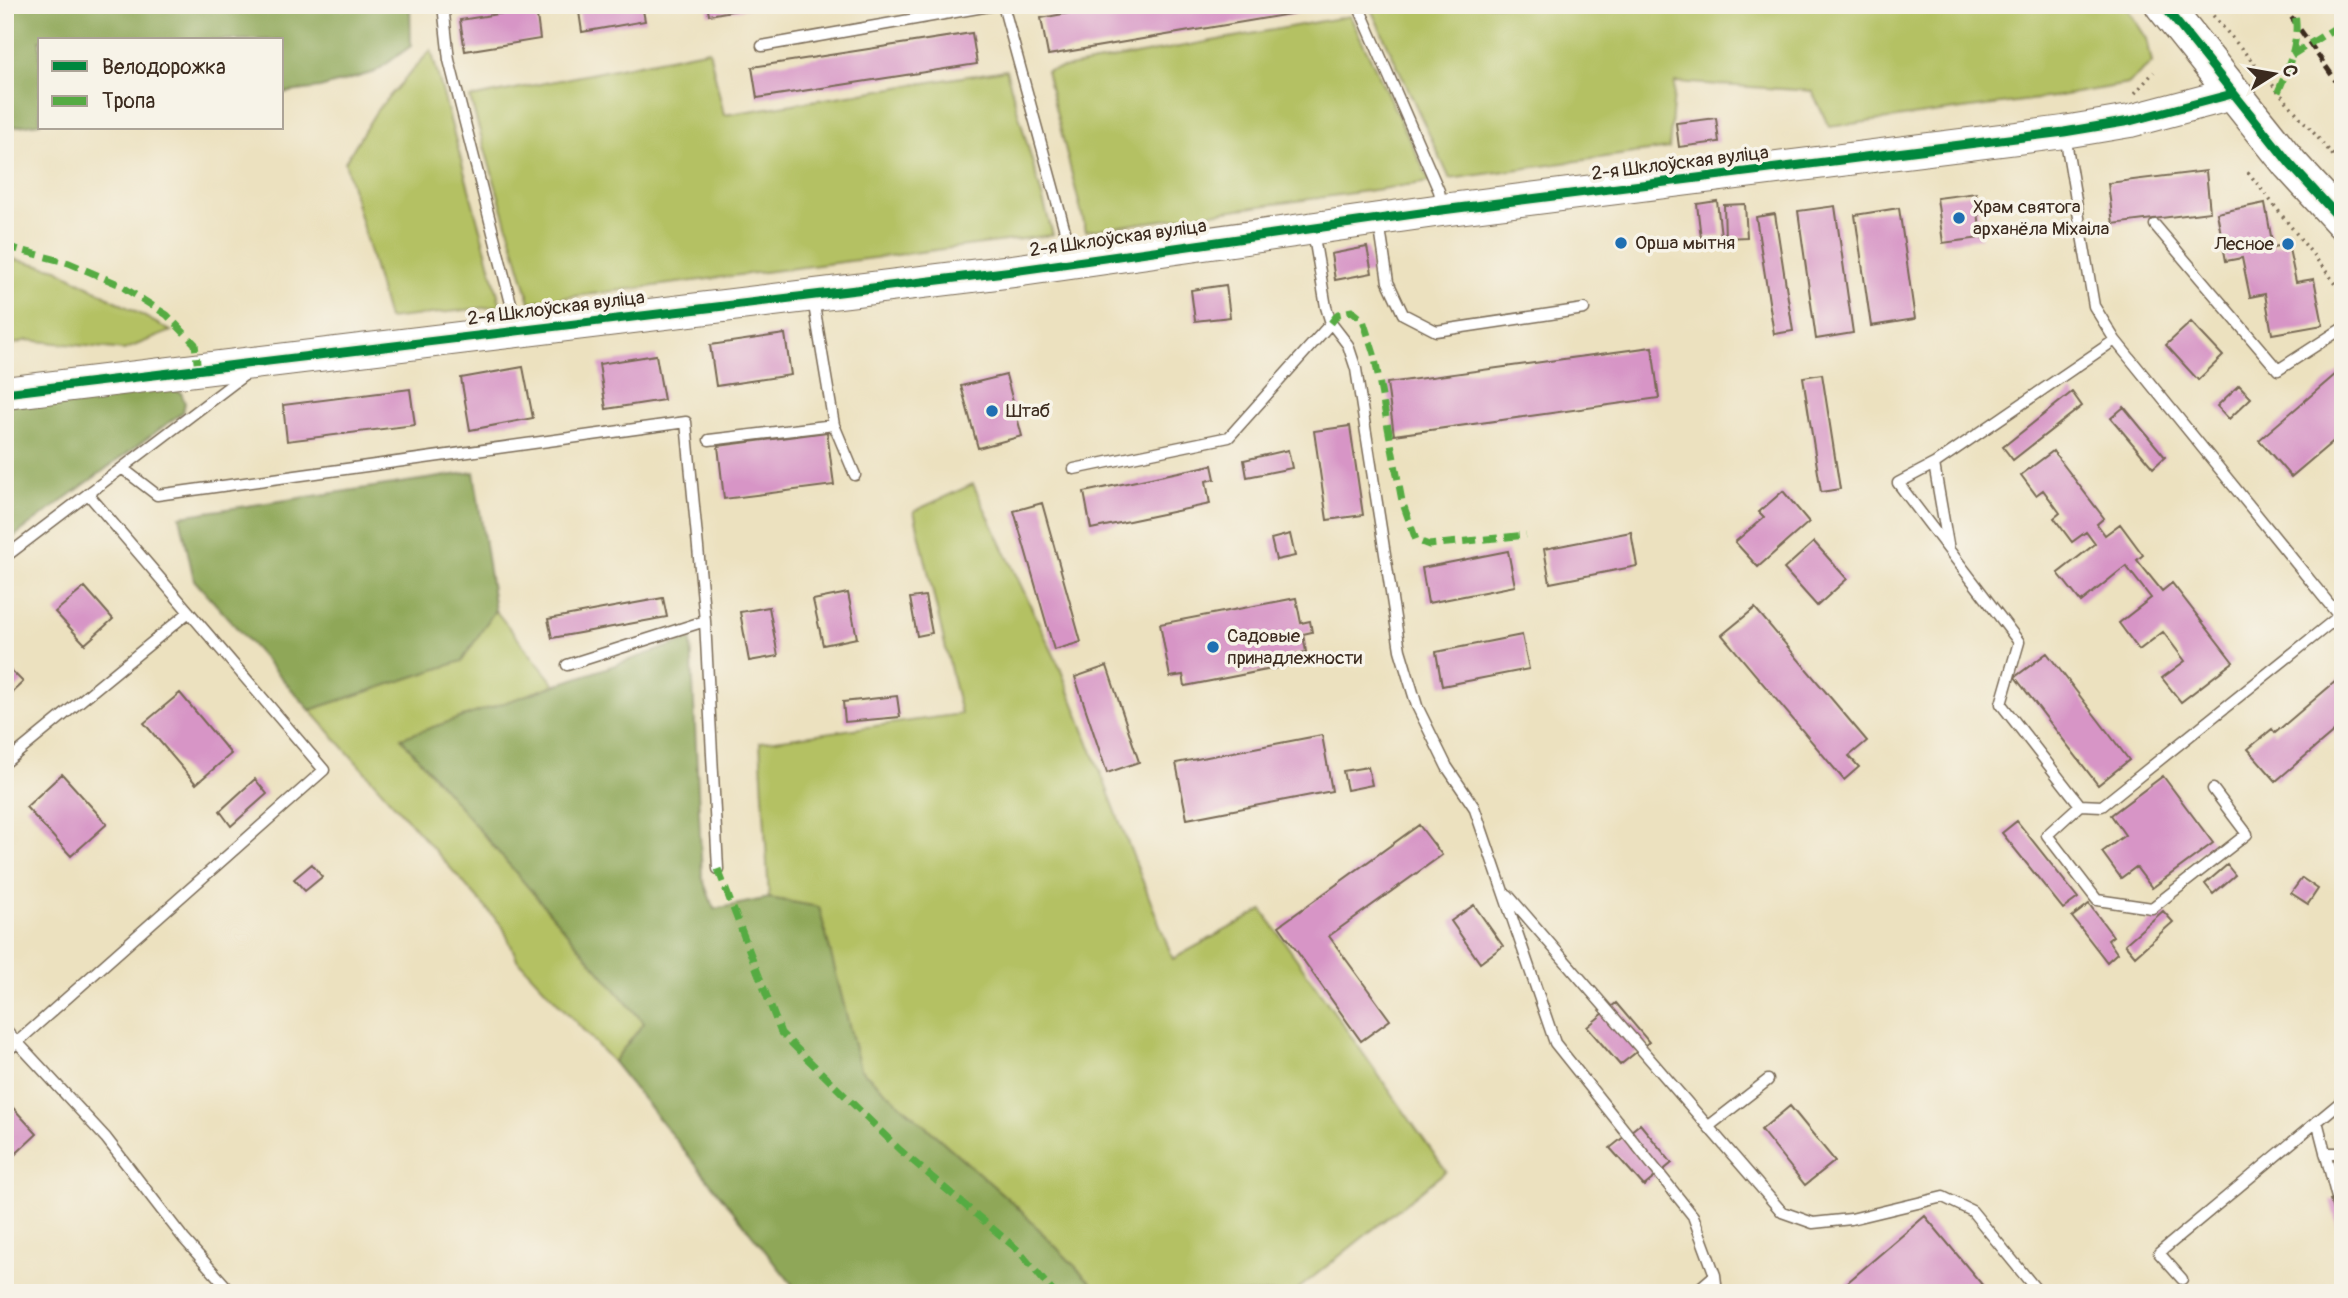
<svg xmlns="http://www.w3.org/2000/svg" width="2348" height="1298" font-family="Pangolin,sans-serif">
  <rect width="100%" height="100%" fill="#f7f3e8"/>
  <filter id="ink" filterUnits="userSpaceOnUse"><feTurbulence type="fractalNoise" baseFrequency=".0143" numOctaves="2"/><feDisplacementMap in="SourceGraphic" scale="14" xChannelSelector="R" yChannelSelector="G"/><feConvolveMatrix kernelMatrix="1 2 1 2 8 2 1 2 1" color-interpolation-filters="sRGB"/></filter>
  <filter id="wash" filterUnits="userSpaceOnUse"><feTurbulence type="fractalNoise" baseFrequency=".00686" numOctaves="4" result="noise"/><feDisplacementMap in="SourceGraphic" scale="28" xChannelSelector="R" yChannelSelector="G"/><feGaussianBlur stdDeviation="1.57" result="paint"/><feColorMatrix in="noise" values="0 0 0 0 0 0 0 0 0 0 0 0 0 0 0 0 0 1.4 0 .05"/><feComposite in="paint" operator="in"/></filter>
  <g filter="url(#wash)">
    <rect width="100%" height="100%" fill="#ece1bf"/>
    <path fill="#b4c163" stroke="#787640" stroke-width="2" d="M1369,5h756l22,34 5,24 -24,21 -75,13 -224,30 -17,-36 -137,-9 -6,66 -219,31z
      M1350,16l80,166 -344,49 -40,-160z
      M431,50l70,256 -113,13 -43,-157 32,-52z
      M709,50l15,65 282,-45 47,165 -523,67 -60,-204z
      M5,257l52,12 114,62 -47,19 -97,-10 -22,7z
      M973,484l87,184 113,291 89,-49 184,261 -153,122h-192l-86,-88 -155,-136 -41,-162 -50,-9 -9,-156 201,-28 -47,-203z
      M495,610l60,75 -153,54 242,284 -31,39 -96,-103 -14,-32 -193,-217 152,-49z"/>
    <path fill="#8fa759" stroke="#65683c" stroke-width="2" d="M5,5h405l1,41 -36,26 -55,16 -38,5v-53h-242v83l-35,5z
      M168,387l13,6 4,10 -2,9 -178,131v-139z
      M474,472l21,138 -33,51 -152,49 -116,-130 -14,-64z
      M691,639l11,238 12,32 55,-11 50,9 41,162 155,136 86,88h-302l-186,-231 31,-39 -243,-285z"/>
    <g id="blocks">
      <path fill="#d795c6" d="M578,5h64l3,16 -63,11z
        M707,5h47v2l-45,8z
        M1113,5h219v2l-284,48 -7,-37z
        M536,8l4,31 -75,12 -5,-31z
        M972,33l5,31 -220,34 -5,-31z
        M1716,118l3,24 -40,5 -3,-24z
        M2206,171l4,41 -97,12 -5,-41z
        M1976,193l5,45 -38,5 -6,-45z
        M1717,201l4,35 -20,2 -4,-34z
        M2265,203l8,44 15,-3 8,38 18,-3 9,46 -51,9 -7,-40 -15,3 -8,-39 -16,3 -9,-48z
        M1745,204l2,33 -22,1 -1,-33z
        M1835,206l18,127 -37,6 -18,-128z
        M1899,208l16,111 -44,7 -16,-111z
        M1775,214l18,117 -19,3 -18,-117z
        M1367,247l5,26 -37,7 -4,-26z
        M1226,285l4,32 -35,4 -4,-31z
        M2191,322l32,34 -25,24 -32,-35z
        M785,334l6,41 -75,11 -6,-41z
        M1652,347l7,51 -265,37 -7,-52z
        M656,355l8,45 -58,9 -7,-45z
        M523,367l10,51 -63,12 -9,-52z
        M2343,368v65l-52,44 -32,-37z
        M1822,374l18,115 -19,3 -18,-115z
        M1006,375l16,61 -44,12 -17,-62z
        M2239,385l12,13 -22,21 -12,-13z
        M410,389l5,36 -128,16 -4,-36z
        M2072,392l10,14 -69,54 -10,-13z
        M2124,407l41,50 -12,11 -42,-50z
        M1350,426l13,89 -36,5 -13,-89z
        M827,432l7,53 -110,14 -6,-53z
        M1288,450l4,18 -45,9 -3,-17z
        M2053,451l51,67 -7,6 8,11 15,-11 23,31 -6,5 25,31 10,-8 61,79 -52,40 -19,-24 23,-17 -22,-29 -24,18 -20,-27 32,-25 -25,-32 -45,36 -23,-29 37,-29 -9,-12 -14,10 -18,-24 6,-5 -17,-23 -7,5 -15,-20z
        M1212,465l3,14 -9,2 4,23 -119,25 -7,-37z
        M1783,491l26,31 -51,45 -23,-25 29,-25 -5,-5z
        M1042,503l39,139 -27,8 -40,-139z
        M1631,532l6,34 -87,17 -6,-34z
        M1290,534l5,22 -19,4 -5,-21z
        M1814,542l33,37 -30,27 -33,-37z
        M1508,551l7,35 -87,17 -6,-35z
        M85,587l28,32 -28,25 -30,-32z
        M848,593l9,45 -34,7 -10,-45z
        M925,596l7,37 -15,3 -7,-38z
        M663,598l4,19 -115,21 -4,-19z
        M1296,598l5,25 9,-2 2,11 -9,2 3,18 -21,4 2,10 -102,20 -2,-11 -13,2 -10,-53z
        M769,607l9,49 -29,5 -9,-49z
        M1755,608l112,133 -18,15 10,11 -15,13 -122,-145z
        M1522,635l7,34 -87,17 -6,-34z
        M2047,653l82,107 -31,25 -83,-108z
        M1107,666l32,96 -32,11 -32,-96z
        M9,668l14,14 -18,17v-27z
        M2343,675v49l-67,57 -28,-32 24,-20 3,4z
        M180,693l51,61 -35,30 -52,-61z
        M897,696l3,21 -55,5 -2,-20z
        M1322,735l10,56 -145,28 -11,-56z
        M1368,767l4,18 -25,5 -4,-19z
        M62,774l45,50 -36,32 -45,-49z
        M2163,776l50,67 -61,45 -16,-21 -15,11 -19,-26 23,-17 -14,-20z
        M255,779l12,15 -36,32 -11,-15z
        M2017,821l61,77 -15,11 -61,-76z
        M1419,825l23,30 -113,81 61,84 -29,21 -82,-115z
        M312,864l10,13 -17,14 -11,-12z
        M2227,865l8,10 -22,19 -8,-10z
        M2302,878l16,11 -10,15 -17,-11z
        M2089,904l24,32 -5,4 9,13 -10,9 -35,-45z
        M1474,905l29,41 -23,17 -29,-42z
        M2163,911l10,11 -38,34 -10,-12z
        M1616,1003l33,39 -29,23 -33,-38z
        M5,1099l32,35 -30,28 -2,-2z
        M1790,1106l45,55 -30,24 -44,-55z
        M1640,1124l32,39 -28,23 -34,-38z
        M2343,1197v48h-1l-12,-45z
        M1925,1216l64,77h-154z"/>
    </g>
  </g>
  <g filter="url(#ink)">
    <use href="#blocks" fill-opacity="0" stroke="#796a56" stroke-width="2"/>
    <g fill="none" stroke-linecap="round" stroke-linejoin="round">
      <g stroke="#796a56" stroke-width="13">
        <path id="lane" d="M443,5l6,55 68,267
          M1003,5l70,255
          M1358,5l81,186 3,15
          M762,46l233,-41
          M2065,135l29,171 21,34 228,281
          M1379,222l9,60 15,32 33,17 148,-22
          M2155,225l123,145 65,-42
          M1313,231l13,76 5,16 17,22 8,24 44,281 17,56 30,61 27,40 81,236 138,173 22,59 2,18
          M813,299l21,126 21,50
          M709,440l125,-15
          M1934,464l181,-124
          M122,468l35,27 529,-73 19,199 13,248
          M1074,469l155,-32 102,-114
          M1949,550l-15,-86 -36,19 121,159 -18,62 79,101 22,1 236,-189
          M5,557l242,-184
          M567,665l138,-44
          M5,763l184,-151
          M2080,805l-33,30 50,65 55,8 95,-74 -34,-45
          M1508,895l274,317 31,11 38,-4 92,-22 29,14 67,82
          M5,1029l101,109 78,101 48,54
          M5,1053l319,-283 -236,-276
          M2317,1121l26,100
          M1709,1126l59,-46
          M2325,1153h18
          M2182,1279l-23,-26 184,-153
          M1694,1293l21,-18"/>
      </g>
      <g stroke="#796a56" stroke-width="34">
        <path id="secondary" d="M5,393l1008,-122 429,-61 622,-78 66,-11 102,-27"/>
      </g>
      <g stroke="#796a56" stroke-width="38">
        <path id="primary" d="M2163,5l127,159 53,58"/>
      </g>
      <path stroke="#796a56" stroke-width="3.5" stroke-dasharray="2 5" stroke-linecap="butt" d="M2204,5l139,162
        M2135,93l19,-21
        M2248,172l95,121"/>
      <use href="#lane" stroke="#fff" stroke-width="10"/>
      <use href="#secondary" stroke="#fff" stroke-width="32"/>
      <use href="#primary" stroke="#fff" stroke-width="35"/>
      <path stroke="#3b2a1e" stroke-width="5" stroke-dasharray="10 5" stroke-linecap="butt" d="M2283,5l60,86
        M2334,5l9,11"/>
      <path stroke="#55ab43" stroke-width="7" stroke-dasharray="14 7" stroke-linecap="butt" d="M2292,55l51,-32
        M2278,92c12,-28 24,-57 15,-87
        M5,246l64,17 49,21 49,31 28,29 3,27
        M1331,323l7,-9 14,-3 11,9 11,34 28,147 14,39 13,5 97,-10
        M718,869l63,164 119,117 118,100 36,43"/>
      <g stroke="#f7f3e8" stroke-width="13">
        <path id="cycleway" d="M2163,5l127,159 53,58
          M5,393l1008,-122 429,-61 622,-78 66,-11 102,-27"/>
      </g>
      <use href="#cycleway" stroke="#00873e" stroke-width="9"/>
    </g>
  </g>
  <g fill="#1f6fb2" stroke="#f7f3e8" stroke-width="2.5">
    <circle cx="1959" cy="218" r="7"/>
    <circle cx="1621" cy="243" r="7"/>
    <circle cx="2288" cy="244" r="7"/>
    <circle cx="992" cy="411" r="7"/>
    <circle cx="1213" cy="647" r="7"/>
  </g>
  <g text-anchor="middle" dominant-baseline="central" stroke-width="7" stroke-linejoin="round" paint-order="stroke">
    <g font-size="19" fill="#3b2a1e" stroke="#f7f3e8">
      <text transform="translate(1680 163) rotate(-7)">2-я Шклоўская вуліца</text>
      <text transform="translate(1118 238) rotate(-8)">2-я Шклоўская вуліца</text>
      <text transform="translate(556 308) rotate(-7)">2-я Шклоўская вуліца</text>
    </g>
    <g font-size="19" fill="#3b2a1e" stroke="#f7f3e8" text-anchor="start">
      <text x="1973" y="207">Храм святога<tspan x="1973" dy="22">арханёла Міхаіла</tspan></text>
      <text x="1635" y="243">Орша мытня</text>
      <text x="2274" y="244" text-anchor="end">Лесное</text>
      <text x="1006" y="411">Штаб</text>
      <text x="1227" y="636">Садовые<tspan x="1227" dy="22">принадлежности</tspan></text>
    </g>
  </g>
  <rect width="2348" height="1298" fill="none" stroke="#f7f3e8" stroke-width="28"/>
  <rect x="38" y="38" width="245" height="91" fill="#f7f3e8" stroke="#aca397" stroke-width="2"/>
  <rect x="52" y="61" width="35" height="10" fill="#00873e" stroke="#aca397" stroke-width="2"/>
  <text x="102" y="74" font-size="21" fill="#3b2a1e">Велодорожка</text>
  <rect x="52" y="96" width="35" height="10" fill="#55ab43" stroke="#aca397" stroke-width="2"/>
  <text x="102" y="108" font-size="21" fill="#3b2a1e">Тропа</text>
  <g transform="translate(2274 74) rotate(79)" stroke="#f7f3e8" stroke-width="5" paint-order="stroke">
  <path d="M0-5L12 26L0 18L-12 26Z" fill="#3b2a1e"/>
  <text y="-10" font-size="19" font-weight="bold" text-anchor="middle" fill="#3b2a1e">С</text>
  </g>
</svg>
